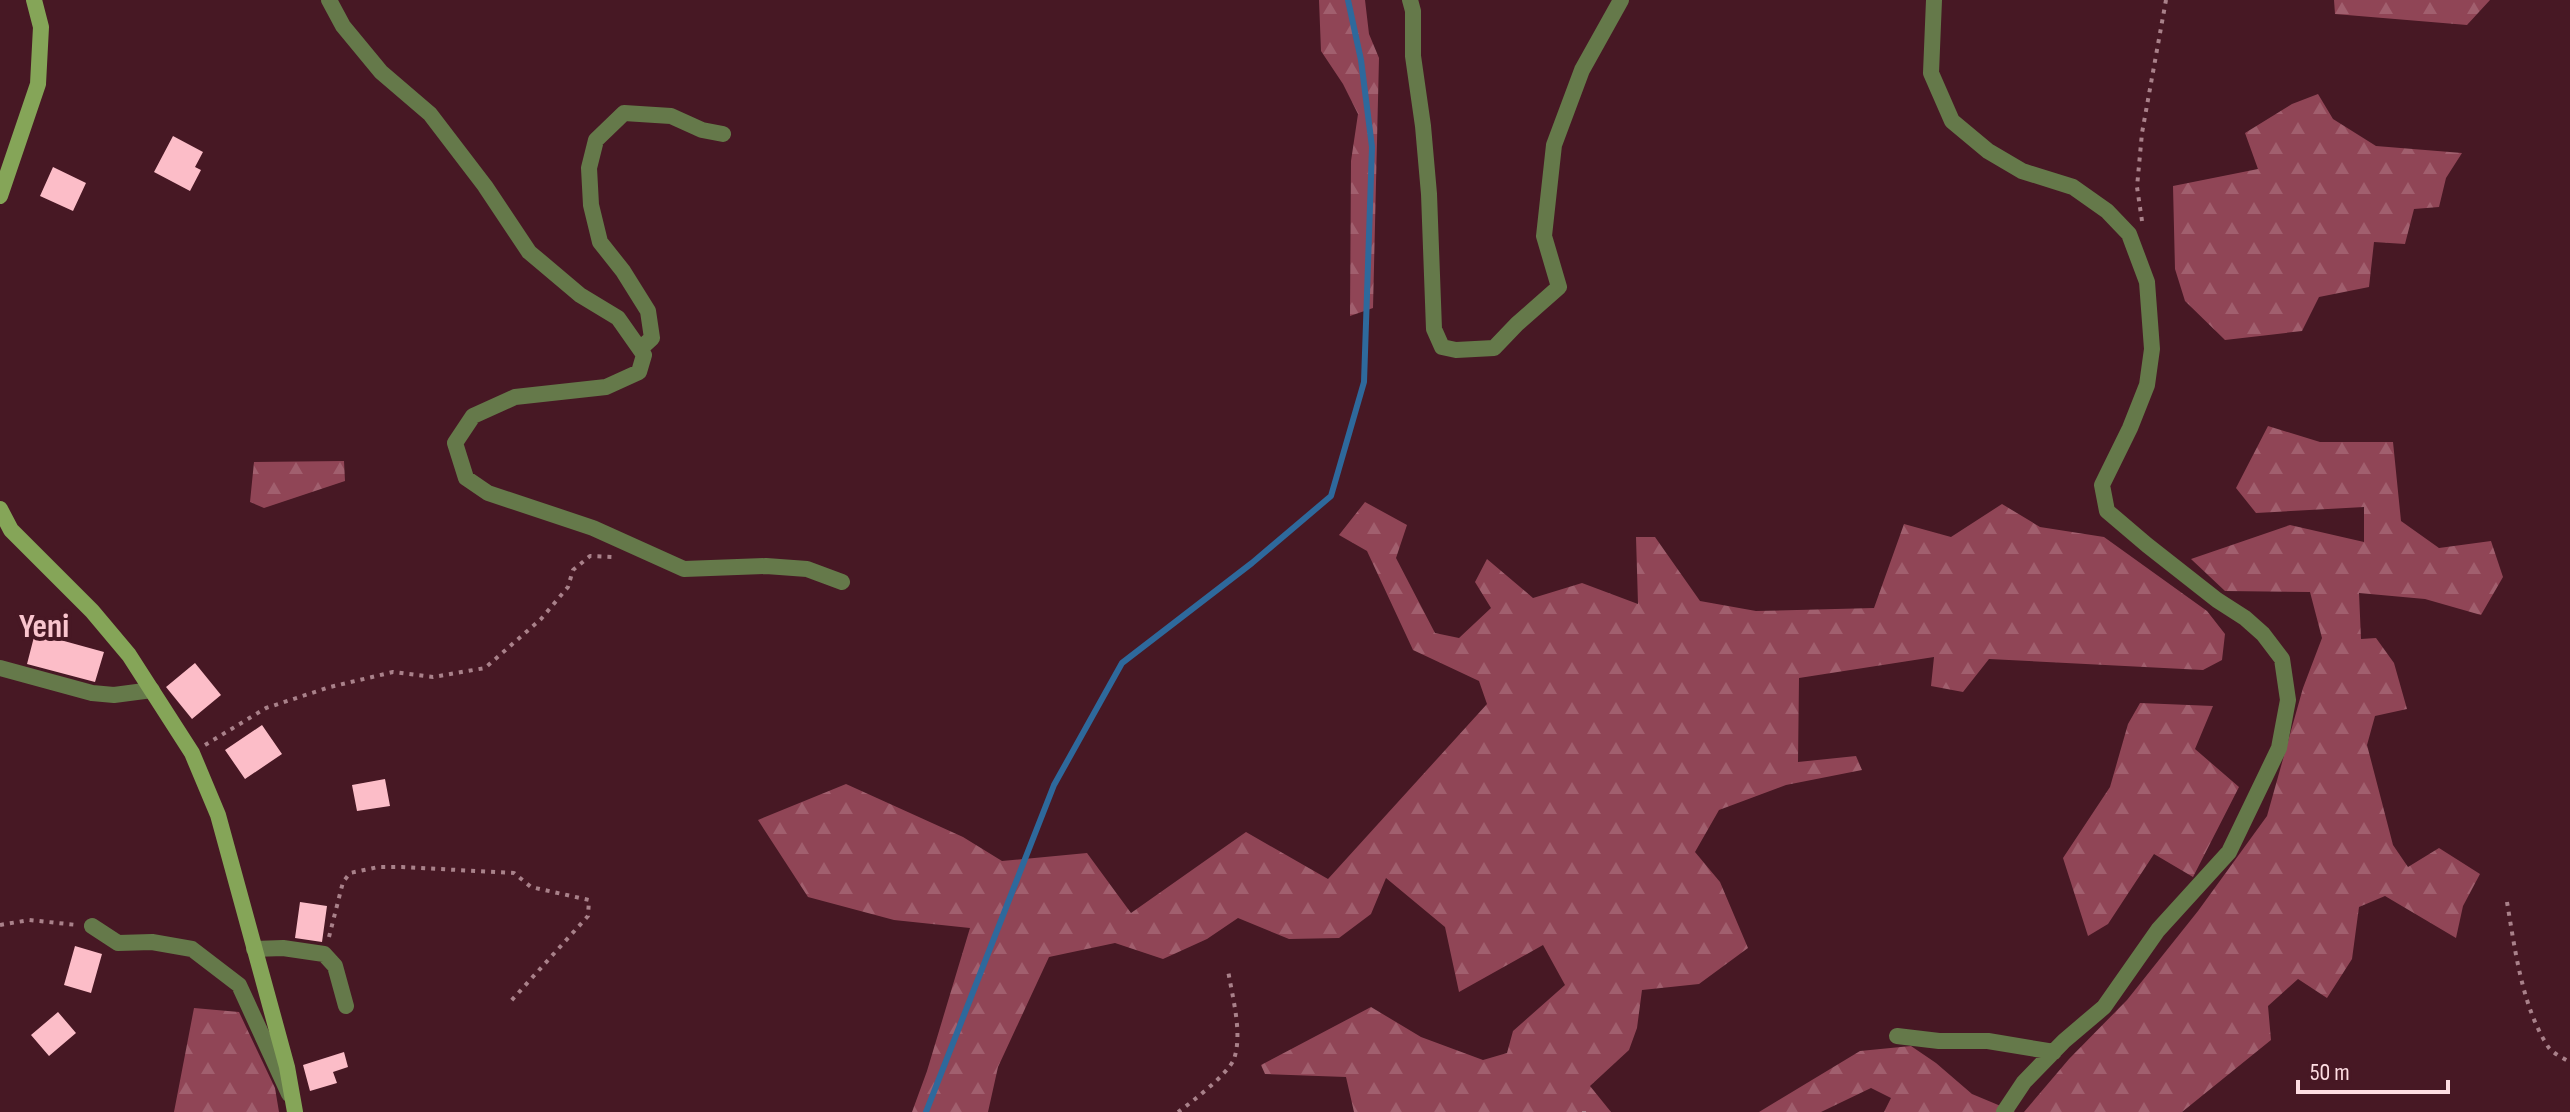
<svg xmlns="http://www.w3.org/2000/svg" width="2570" height="1112" font-family="'Sofia Sans Condensed',sans-serif">
  <defs>
    <pattern id="forest-firs" width="22" height="20" patternUnits="userSpaceOnUse" patternTransform="scale(2)"><rect width="22" height="20" fill="#904556"/><path d="M5 1l3.5 6h-7zM16 11l3.5 6h-7z" fill="#a15f6e"/></pattern>
  </defs>
  <rect width="100%" height="100%" fill="#471824"/>
  <path fill="url(#forest-firs)" d="M1319,0h46l4,34 10,24 -6,250 -23,8 1,-155 7,-47 -15,-30 -22,-33z
    M2334,0h156l-23,25 -132,-11z
    M2318,94l15,25 43,27 86,7 -16,25 -7,29 -25,2 -9,35 -31,-2 -5,45 -50,10 -17,34 -77,9 -40,-39 -10,-32 -2,-83 85,-17 -13,-36 47,-29z
    M2268,426l52,16h73l8,79 38,27 52,-7 12,36 -22,38 -56,-16 -66,-6 2,46 15,-1 18,25 13,46 -32,7 -8,29 26,100 15,22 31,-19 41,26 -17,32 -7,32 -71,-42 -26,11 -7,52 -25,39 -29,-19 -30,27 3,34 -89,72h-158l45,-53 58,-59 71,-89 69,-95 36,-128 19,-50 -12,-46 -85,-1 -34,-32 99,-34 74,17v-35l-108,6 -20,-25z
    M344,461l1,20 -81,27 -14,-6 4,-40z
    M1365,502l42,23 -11,33 39,75 24,5 32,-30 -16,-26 12,-23 46,39 49,-15 56,21 -2,-67h19l45,64 56,10 118,-3 30,-84 47,13 51,-33 38,23 64,10 103,74 18,23 -3,26 -19,10 -214,-11 -26,33 -32,-6 3,-29 -135,21 -1,84 58,-6 6,14 -76,15 -67,25 -24,42 25,30 28,66 -49,36 -57,6 -5,38 -8,22 -39,36 21,26h-257l-8,-35 -81,-3 -4,-9 110,-58 50,30 62,23 24,-7 6,-22 52,-46 -22,-40 -84,47 -14,-65 -59,-49 -15,36 -32,24 -50,1 -51,-21 -31,21 -44,20 -48,-16 -66,14 -51,110 -10,45h-76l15,-41 43,-143 -76,-8 -86,-23 -50,-77 88,-36 117,53 39,24 85,-8 44,60 115,-81 82,47 159,-175 -8,-23 -66,-31 -46,-99 -28,-16z
    M2140,703l73,3 -18,43 44,38 -46,90 -39,-23 -46,70 -20,12 -25,-78 47,-71 18,-63z
    M194,1008l45,4 36,76 4,24h-105z
    M1911,1046l25,17 36,31 43,18h-131l7,-14 -20,-10 -50,24h-62l101,-61z"/>
  <g fill="none" stroke-linecap="round" stroke-linejoin="round">
    <path stroke="#2e699c" stroke-width="6" d="M926,1112l128,-327 68,-122 130,-100 79,-67 33,-114 8,-235 -11,-87 -13,-60"/>
  </g>
  <path fill="#fcbdc8" d="M173,136l30,16 -8,15 6,3 -11,21 -36,-19z
    M53,167l33,16 -13,28 -33,-15z
    M35,633l69,19 -9,30 -68,-18z
    M195,663l26,32 -29,24 -26,-32z
    M262,725l20,29 -37,25 -20,-29z
    M385,779l5,27 -33,5 -5,-26z
    M300,902l27,4 -5,36 -27,-4z
    M75,946l27,8 -11,39 -27,-8z
    M58,1012l18,21 -27,23 -18,-21z
    M344,1052l4,15 -15,5 4,11 -27,8 -7,-26z"/>
  <g fill="none" stroke-linecap="round" stroke-linejoin="round">
    <path stroke="#a9818a" stroke-width="4" stroke-dasharray="4 6" stroke-linecap="butt" d="M2142,221l-5,-34 5,-54 24,-133
      M205,745l61,-37 64,-21 63,-15 40,5 52,-9 56,-49 27,-32 5,-17 17,-14 23,1
      M2507,902c8,47 15,106 42,146 5,6 14,10 21,14
      M0,925l29,-5 48,5
      M329,937l14,-55 7,-9 28,-6h24l112,6 17,14 58,13 -1,16 -77,85
      M1584,1111v1
      M1178,1112c14,-10 50,-38 56,-53 9,-26 -2,-63 -6,-89"/>
    <path stroke="#65794a" stroke-width="16" d="M329,0l14,26 38,46 49,42 55,72 44,66 51,43 38,23 26,37 -5,17 -33,15 -91,10 -42,19 -18,27 11,35 22,15 105,35 91,41 82,-3 41,3 35,13
      M1410,0l3,11v45l10,70 6,68 5,135 8,18 14,3 38,-2 23,-24 42,-37 -15,-51 10,-91 28,-75 39,-70
      M1934,0l-3,73 21,48 36,30 34,20 51,16 34,24 22,23 18,48 5,67 -5,36 -17,43 -28,57 5,26 40,34 70,55 28,18 18,16 19,25 6,41 -9,48 -50,104 -71,78 -54,77 -40,34 -40,41 -20,30
      M640,349l12,-11 -4,-27 -25,-40 -23,-29 -9,-37 -2,-37 7,-28 28,-27 47,3 31,14 21,4
      M0,668l92,25 22,2 38,-5
      M92,926l26,17 34,-1 40,7 47,36 50,109
      M254,949l29,-1 41,6 11,12 11,40
      M1897,1036l42,5h49l66,11"/>
    <path stroke="#85a558" stroke-width="16" d="M0,196l38,-112 3,-57 -7,-27
      M0,509l11,21 81,81 37,44 63,98 26,62 69,252 8,45"/>
  </g>
  <g text-anchor="middle" dominant-baseline="central" stroke-width="8" stroke-linejoin="round" paint-order="stroke">
    <g font-size="34" font-weight="bold" fill="#f9c5ce" stroke="#471824">
      <text x="44" y="626">Yeni</text>
    </g>
  </g>
  <path d="M2298 1080v12h150v-12" fill="none" stroke="#fedde2" stroke-width="4"/>
  <text x="2310" y="1080" font-size="24" fill="#fedde2" stroke="#471824" stroke-width="6" paint-order="stroke">50 m</text>
</svg>
